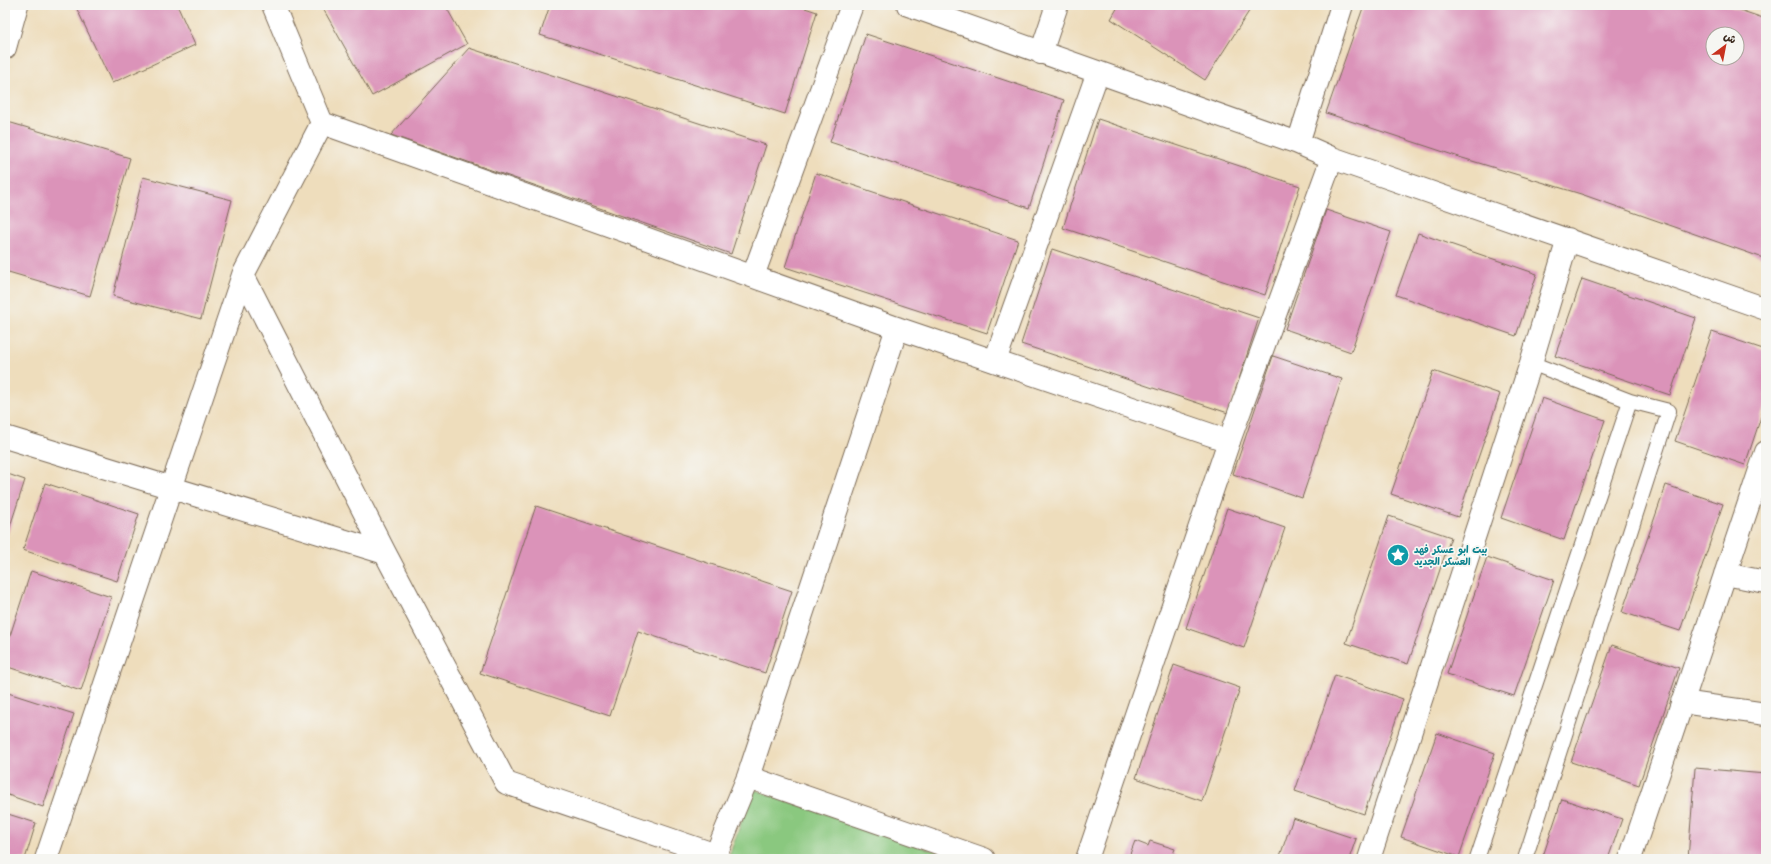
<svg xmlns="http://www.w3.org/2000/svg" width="1771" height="864" font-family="Mali,'Playpen Sans Arabic',sans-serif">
  <rect width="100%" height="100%" fill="#f6f6f2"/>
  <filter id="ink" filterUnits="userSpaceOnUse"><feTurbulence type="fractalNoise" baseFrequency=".025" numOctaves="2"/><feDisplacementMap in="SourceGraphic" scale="8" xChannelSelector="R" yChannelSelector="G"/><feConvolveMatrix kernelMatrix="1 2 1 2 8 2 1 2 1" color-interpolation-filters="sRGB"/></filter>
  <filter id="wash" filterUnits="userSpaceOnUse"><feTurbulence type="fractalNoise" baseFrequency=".012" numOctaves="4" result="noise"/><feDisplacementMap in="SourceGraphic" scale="16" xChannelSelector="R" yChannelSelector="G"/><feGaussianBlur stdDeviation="0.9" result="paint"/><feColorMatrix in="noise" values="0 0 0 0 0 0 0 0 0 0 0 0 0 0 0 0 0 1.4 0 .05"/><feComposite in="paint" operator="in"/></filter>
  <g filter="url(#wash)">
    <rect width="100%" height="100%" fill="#eeddbc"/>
    <path fill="#8ac87f" stroke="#62794e" d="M753,789l205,70h-230z"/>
    <g id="blocks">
      <path fill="#db93b9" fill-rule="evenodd" d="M75,5h102l18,40 -83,38z
        M321,5h124l22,39 -95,52z
        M550,5h246l21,7 -32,102 -245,-79z
        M1119,5h134l-48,75 -94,-61z
        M1364,5h361l41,14v240l-185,-65 -122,-37 -133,-44zM1713,34h24v24h-24z
        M866,34l198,66 -35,108 -199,-66z
        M469,48l297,97 -35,109 -340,-119z
        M1098,119l202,67 -35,109 -202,-67z
        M8,122l122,36 -40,138 -85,-25v-140z
        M816,173l202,67 -31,93 -202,-66z
        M143,177l89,23 -31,119 -88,-23z
        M1326,210l65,22 -40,120 -66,-23z
        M1418,233l119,41 -21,62 -120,-41z
        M1052,249l207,69 -31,95 -207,-69z
        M1582,279l114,39 -26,77 -115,-39z
        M1712,332l54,18v52l-21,63 -70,-24z
        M1273,356l69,23 -40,119 -69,-24z
        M1433,371l67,23 -42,123 -67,-23z
        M1542,398l63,22 -41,120 -63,-22z
        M5,473l20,7 -20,62z
        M45,483l94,31 -22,67 -94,-31z
        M1666,485l57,19 -43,127 -58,-19z
        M536,506l256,85 -27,82 -127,-42 -28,85 -130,-43z
        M1227,508l58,20 -41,120 -58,-20z
        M1389,516l62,21 -43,127 -62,-21z
        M1487,557l67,23 -40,116 -67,-22z
        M31,571l80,26 -30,94 -76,-25v-15z
        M1612,645l67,23 -40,117 -68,-23z
        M1174,665l66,23 -38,113 -66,-23z
        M1335,675l68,24 -39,115 -69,-23z
        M5,692l69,22 -31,93 -38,-13z
        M1437,733l58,20 -36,104 -58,-20z
        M1695,768l71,6v85h-78z
        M1562,799l60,20 -14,40h-66z
        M5,813l31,10 -11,36h-20z
        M1293,818l63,21 -7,20h-70z
        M1135,841l13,5 2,-5 25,8 -2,5 13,5h-58z"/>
    </g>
  </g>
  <g filter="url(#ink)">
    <use href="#blocks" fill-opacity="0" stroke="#7a6955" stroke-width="1"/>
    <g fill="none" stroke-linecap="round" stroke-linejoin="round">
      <g stroke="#7a6955" stroke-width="16">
        <path id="service" d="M1477,859l153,-458 -99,-38
          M1525,859l144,-448 -39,-10"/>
      </g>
      <g stroke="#7a6955" stroke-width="24">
        <path id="minor" d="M908,5l390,138 34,15 434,151
          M5,48l12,-43
          M1041,53l16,-48
          M1298,143l44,-138
          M243,275l142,278 121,230 210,72
          M753,276l99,-271
          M995,361l103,-289
          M5,437l380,116
          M1229,441l103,-283
          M1725,574l41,8
          M1682,702l84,12
          M46,859l197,-584 79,-152
          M1369,859l162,-496 37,-124
          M1630,859l136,-407"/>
      </g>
      <g stroke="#7a6955" stroke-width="24">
        <path id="tertiary" d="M273,5l49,118 575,205 332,113 -142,418
          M748,777l236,82
          M714,859l34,-82 149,-449"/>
      </g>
      <use href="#service" stroke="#fff" stroke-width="14"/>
      <use href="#minor" stroke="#fff" stroke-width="22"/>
      <use href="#tertiary" stroke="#fff" stroke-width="22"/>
    </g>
  </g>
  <defs>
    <g id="sight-disc" transform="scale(1.15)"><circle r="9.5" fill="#0f9aa8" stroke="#f6f6f2"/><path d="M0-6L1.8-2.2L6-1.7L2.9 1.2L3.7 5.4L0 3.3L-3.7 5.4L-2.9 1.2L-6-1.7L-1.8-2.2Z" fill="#fff"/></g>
  </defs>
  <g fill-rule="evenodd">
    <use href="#sight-disc" x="1398" y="555"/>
  </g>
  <g text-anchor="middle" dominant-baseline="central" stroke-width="3.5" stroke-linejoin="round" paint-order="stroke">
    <g font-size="10" font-weight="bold" fill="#0d838f" stroke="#f6f6f2" text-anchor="start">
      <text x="1414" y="549">بيت ابو عسكر فهد<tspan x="1414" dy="12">العسكر الجديد</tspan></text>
    </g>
  </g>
  <rect width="1771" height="864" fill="none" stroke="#f6f6f2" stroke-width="20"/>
  <g transform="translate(1725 46) rotate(32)"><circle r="19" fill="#f6f6f2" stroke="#aba49d"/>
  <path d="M0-3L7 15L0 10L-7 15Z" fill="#c8321e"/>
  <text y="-6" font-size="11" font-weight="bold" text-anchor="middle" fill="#3b2a1e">ش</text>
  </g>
</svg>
